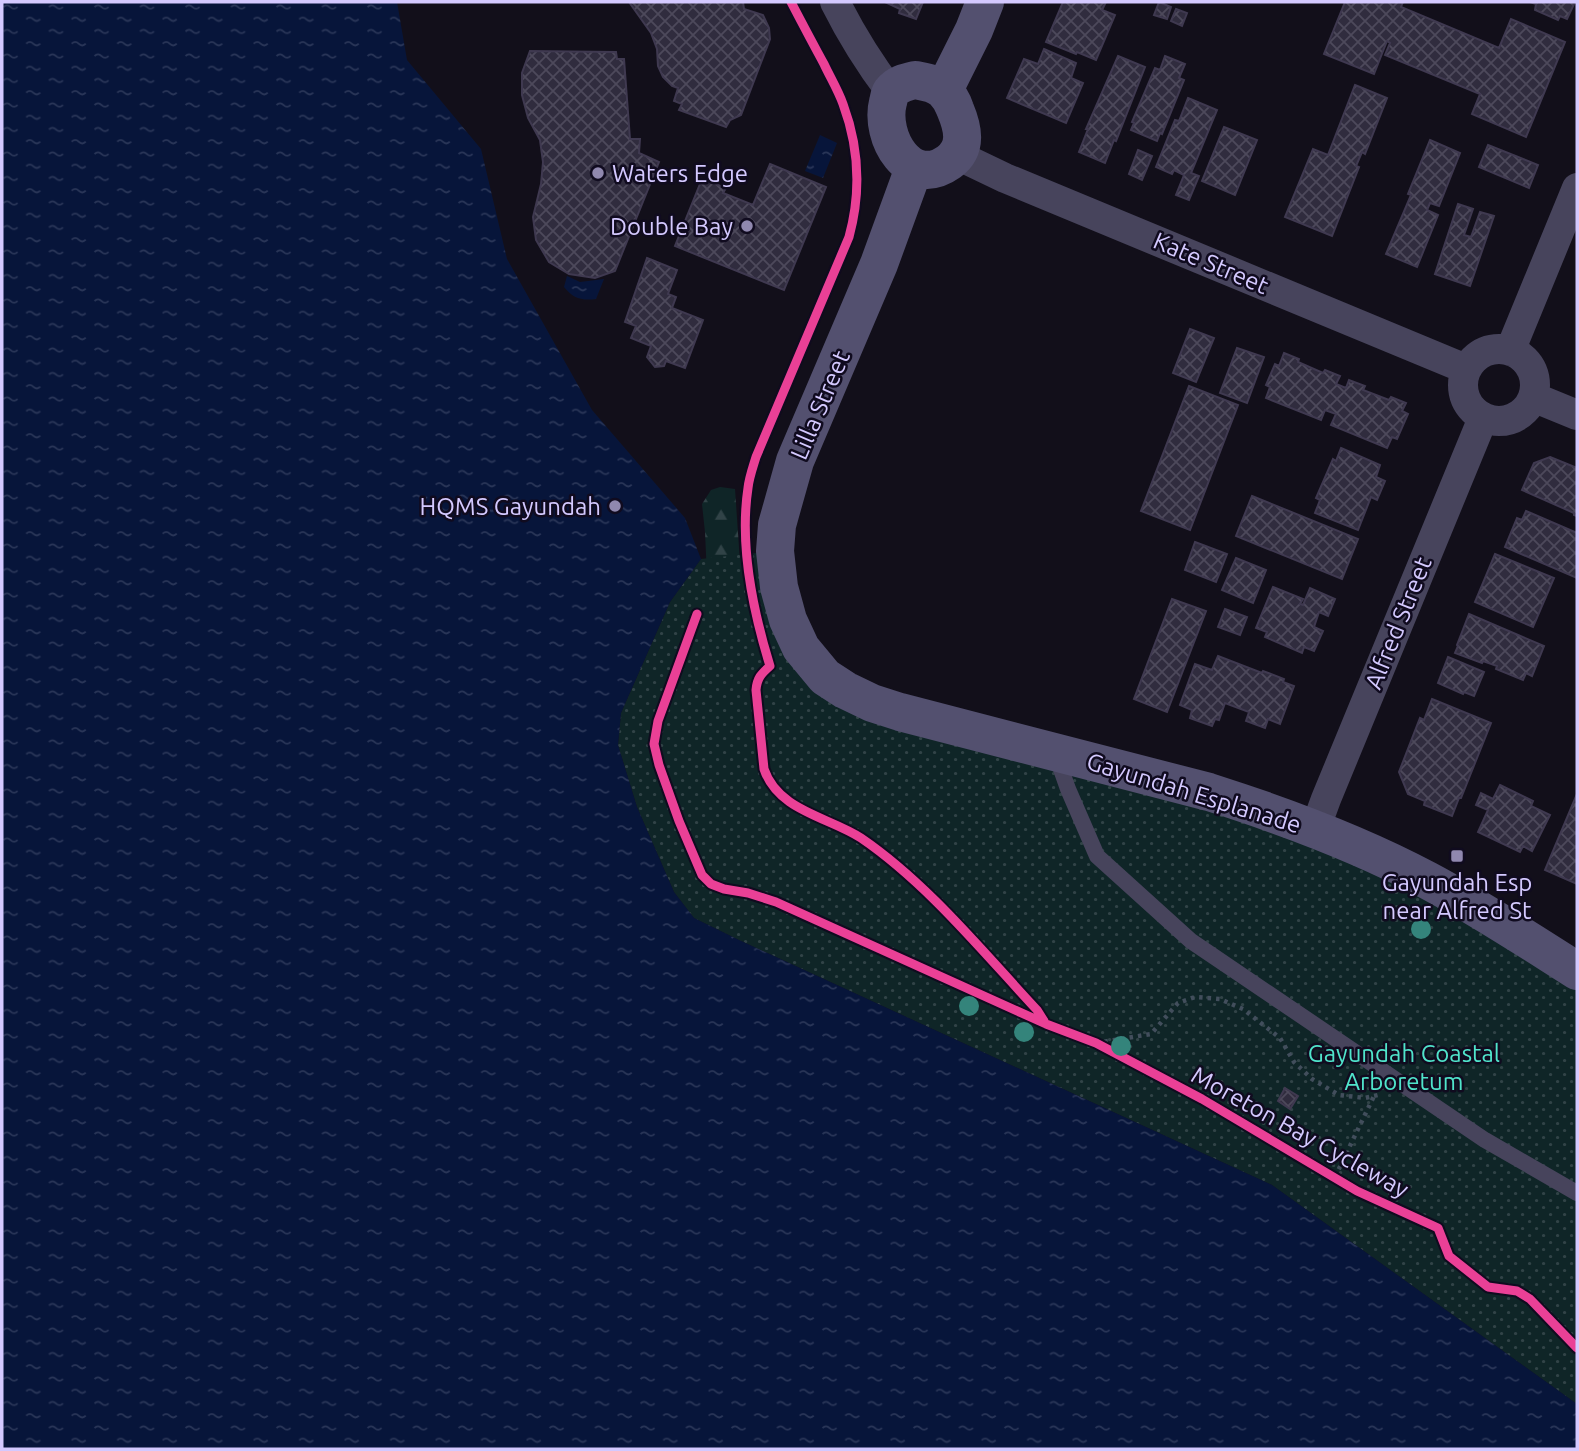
<svg xmlns="http://www.w3.org/2000/svg" width="1579" height="1451" font-family="Ubuntu,sans-serif">
  <defs>
    <pattern id="forest-firs" width="22" height="20" patternUnits="userSpaceOnUse" patternTransform="scale(1.75)"><rect width="22" height="20" fill="#0f2527"/><path d="M5 1l3.5 6h-7zM16 11l3.5 6h-7z" fill="#314347"/></pattern>
    <pattern id="park-dots" width="8" height="8" patternUnits="userSpaceOnUse" patternTransform="scale(1.75)"><rect width="8" height="8" fill="#0f2527"/><path d="M2 2h.1M6 6h.1" fill="none" stroke="#314347" stroke-width="1.8" stroke-linecap="round"/></pattern>
    <pattern id="water-ripples" width="26" height="14" patternUnits="userSpaceOnUse" patternTransform="scale(1.75)"><rect width="26" height="14" fill="#07153a"/><path d="M2 4q2-2 4 0t4 0M15 11q2-2 4 0t4 0" fill="none" stroke="#2a3658"/></pattern>
    <pattern id="building-cross-hatch" width="8" height="8" patternUnits="userSpaceOnUse" patternTransform="scale(1.75)"><rect width="8" height="8" fill="#302c3e"/><path d="M0 0l8 8M0 8l8-8" fill="none" stroke="#4d495b"/></pattern>
  </defs>
  <rect width="100%" height="100%" fill="#120f1a"/>
  <path fill="url(#forest-firs)" d="M720,487l15,2 8,118 -35,-10 -3,-65 -3,-28 9,-14z"/>
  <path fill="url(#park-dots)" d="M775,551l50,126 384,115 368,179v433l-305,-219 -533,-245 -45,-22 -20,-26 -37,-85 -19,-62 3,-32 49,-111 31,-43z"/>
  <path fill="url(#water-ripples)" d="M2,2h395l10,58 74,89 26,110 85,151 93,108 16,41 -31,43 -49,111 -3,32 19,62 37,85 20,26 45,22 533,245 305,219v45h-1575z
    M820,135l17,8 -14,35 -18,-7z
    M567,276l13,6 24,-3 -8,20c-15,2 -23,-1 -32,-12z"/>
  <path fill="url(#building-cross-hatch)" stroke="#3f3950" stroke-width="2" d="M629,2h114l1,7 19,6 6,13 1,11 -29,76 -11,5 -4,7 -47,-17 3,-6 -8,-3 4,-13 -6,-2 -9,-9 -5,-11 -1,-17 -6,-16z
    M885,2h38l-7,17 -17,-6 1,-4z
    M1063,2h43l-4,8 13,5 -19,45 -19,-8 -1,2 -30,-12z
    M1159,2l12,5 -4,12 -13,-4z
    M1345,2h58l-2,5 98,41 12,-29 54,23 -39,95 -54,-23 8,-20 -95,-39 5,-12 -3,-2 -13,33 -50,-20z
    M1530,2h45l-8,17 -7,-3 -2,4 -23,-10 1,-6z
    M1176,9l11,4 -5,13 -11,-5z
    M1044,49l32,14 -5,15 12,5 -17,40 -59,-25 17,-39 14,5z
    M530,51l86,1 1,7h7l6,80h10l-1,14 20,9 -44,109 -20,7 -26,-4 -20,-12 -13,-22 -3,-23 8,-33 2,-22 -3,-22 -12,-22 -6,-23v-22z
    M1118,56l27,11 -29,74 -2,-1 -9,23 -26,-11 9,-23h-2z
    M1165,56l20,8 -6,14 5,2 -22,54 -2,-1 -3,8 -26,-11 3,-7 -2,-1 23,-54 5,2z
    M1355,85l32,13 -22,56 -3,-2 -6,14 3,1 -27,69 -47,-19 28,-68 15,6z
    M1188,98l29,12 -26,63 8,3 -10,24 -13,-5 8,-20 -10,-5 -2,4 -16,-7 19,-47 4,1z
    M1224,127l33,13 -22,55 -33,-14z
    M1430,140l30,13 -21,53 -9,-3 -3,7 11,5 -21,52 -31,-13 25,-59 -3,-1z
    M1488,145l50,20 -9,23 -50,-21z
    M1138,150l14,6 -10,24 -13,-6z
    M770,164l56,23 -42,103 -109,-44 27,-67 24,9 -3,5 30,12z
    M1458,204l15,5 -9,26 7,2 9,-25 14,4 -24,70 -35,-12z
    M647,258l30,12 -9,24 8,3 -4,11 31,12 -18,48 -19,-7 -2,5 -9,1 -8,-10 4,-11 -20,-8 5,-12 -11,-4z
    M1190,329l24,9 -18,44 -23,-9z
    M1237,348l27,9 -17,46 -27,-10z
    M1284,353l15,6 -1,3 25,11 2,-3 15,6 -4,8 10,4 3,-8 16,6 -2,4 26,10 2,-3 15,6 -4,8 6,3 -11,25 -5,-2 -5,11 -56,-23 5,-11 -11,-4 -4,10 -55,-22 4,-11 -4,-2 9,-21 4,2z
    M1189,386l49,19 -48,125 -49,-19z
    M1341,448l39,17 -4,12 9,4 -8,19 -6,-3 -13,33 -43,-17 5,-13 -4,-2 17,-39 3,2z
    M1550,457l27,11v48l-3,-1v-2l-52,-23 12,-27z
    M1252,496l106,43 -16,40 -106,-43z
    M1526,511l51,22v45l-72,-31 12,-29 5,2z
    M1195,542l32,12 -11,28 -31,-12z
    M1495,554l59,24 -21,49 -58,-25z
    M1236,558l30,12 -13,33 -31,-13z
    M1273,587l30,12 -3,5 3,1 7,-17 25,11 -7,17 -9,-4 -5,15 9,4 -9,20 -10,-4 -2,6 -37,-16 2,-5 -11,-4z
    M1172,599l34,12 -39,101 -33,-13z
    M1225,609l22,8 -7,18 -22,-8z
    M1469,614l75,32 -12,30 -6,-3 -3,7 -27,-11 1,-3 -14,-5 -1,2 -27,-10 3,-7 -1,-1z
    M1218,656l44,17 1,-2 21,8 -1,3 11,4 -14,38 -12,-5 -3,9 -19,-7 3,-9 -24,-9 -6,17 -4,-1 -3,7 -22,-8 2,-8 -12,-5 15,-41 17,6z
    M1448,657l36,15 -10,24 -10,-4 -1,2 -25,-11z
    M1432,699l59,24 -30,75h-2l-7,18 -28,-11 1,-4 -17,-7 -9,-22 21,-54 4,2z
    M1500,785l33,16 -2,5 19,9 -18,36 -9,-5 -3,6 -42,-20 10,-22 -12,-5 5,-12 12,6z
    M1577,794v90l-32,-14z
    M1285,1088l13,8 -8,13 -12,-8z"/>
  <g fill="none" stroke-linecap="round" stroke-linejoin="round">
    <path stroke="#424e5c" stroke-width="4.5" stroke-dasharray="3.5 5" stroke-linecap="butt" d="M1096,1043l55,-9 27,-31 17,-6 25,2 23,10 37,29 14,24 18,17 27,16 26,3 13,-3
      M1335,1177l39,-81"/>
    <path stroke="#47445c" stroke-width="16" d="M1056,755l12,34 29,67 94,85 294,199 92,53"/>
    <path stroke="#47445c" stroke-width="30" d="M835,2c16,32 34,61 56,90
      M957,155l48,23 461,191
      M1463 385a36 36 0 1 1 72 0a36 36 0 1 1-72 0Z
      M1510,351l67,-163
      M1533,397l44,18
      M1315,829l11,-30 157,-381"/>
    <path stroke="#53506f" stroke-width="38" d="M915,80c10,2 21,3 29,11 5,5 9,12 11,18 8,19 13,39 -6,53 -39,28 -70,-25 -61,-60 1,-3 1,-7 3,-10 6,-8 15,-10 24,-12z
      M944,90l30,-60 11,-28
      M914,168l-35,96 -84,197 -18,64 -2,26 4,36 9,33 13,28 24,29 20,13 27,13 28,9 309,80c75,24 149,51 218,88 51,27 101,60 150,91"/>
    <g stroke="#100b1f" stroke-width="13">
      <path id="cycleway" d="M791,2c11,21 22,42 33,62 6,13 14,26 19,40 16,43 18,89 6,133l-93,220c-3,10 -7,21 -8,31 -9,59 5,123 22,178 -9,8 -13,12 -14,24l8,79c14,42 65,48 97,69 66,45 122,114 176,172l7,11
        M697,614l-39,107 -4,23 5,21 20,56 23,54 9,9 13,5 24,4 28,9 270,122 50,19 106,56 155,92 81,37 11,28 39,31 29,4 13,8 47,49"/>
    </g>
    <use href="#cycleway" stroke="#ea4096" stroke-width="9"/>
  </g>
  <g fill="#34847b">
    <circle cx="1421" cy="929" r="10"/>
    <circle cx="969" cy="1006" r="10"/>
    <circle cx="1024" cy="1032" r="10"/>
    <circle cx="1121" cy="1046" r="10"/>
  </g>
  <g fill="#9088af" stroke="#100b1f" stroke-width="2.5">
    <circle cx="598" cy="173" r="7"/>
    <circle cx="747" cy="226" r="7"/>
    <circle cx="615" cy="506" r="7"/>
    <rect x="1450" y="849" width="14" height="14" rx="3.5"/>
  </g>
  <g text-anchor="middle" dominant-baseline="central" stroke-width="5" stroke-linejoin="round" paint-order="stroke">
    <g font-size="24" fill="#d4c9ff" stroke="#100b1f" text-anchor="end">
      <text x="612" y="173" text-anchor="start">Waters Edge</text>
      <text x="733" y="226">Double Bay</text>
      <text x="601" y="506">HQMS Gayundah</text>
      <text x="1457" y="882" text-anchor="middle">Gayundah Esp<tspan x="1457" dy="28">near Alfred St</tspan></text>
    </g>
    <g font-size="24" fill="#d4c9ff" stroke="#100b1f">
      <text transform="translate(1211 263) rotate(23)">Kate Street</text>
      <text transform="translate(820 405) rotate(-67)">Lilla Street</text>
      <text transform="translate(1398 623) rotate(-68)">Alfred Street</text>
      <text transform="translate(1194 793) rotate(17)">Gayundah Esplanade</text>
      <text transform="translate(1300 1132) rotate(29)">Moreton Bay Cycleway</text>
    </g>
    <g font-size="24" fill="#50e4cb" stroke="#100b1f">
      <text x="1404" y="1053">Gayundah Coastal<tspan x="1404" dy="28">Arboretum</tspan></text>
    </g>
  </g>
  <rect width="1579" height="1451" fill="none" stroke="#d4c9ff" stroke-width="7"/>
</svg>
